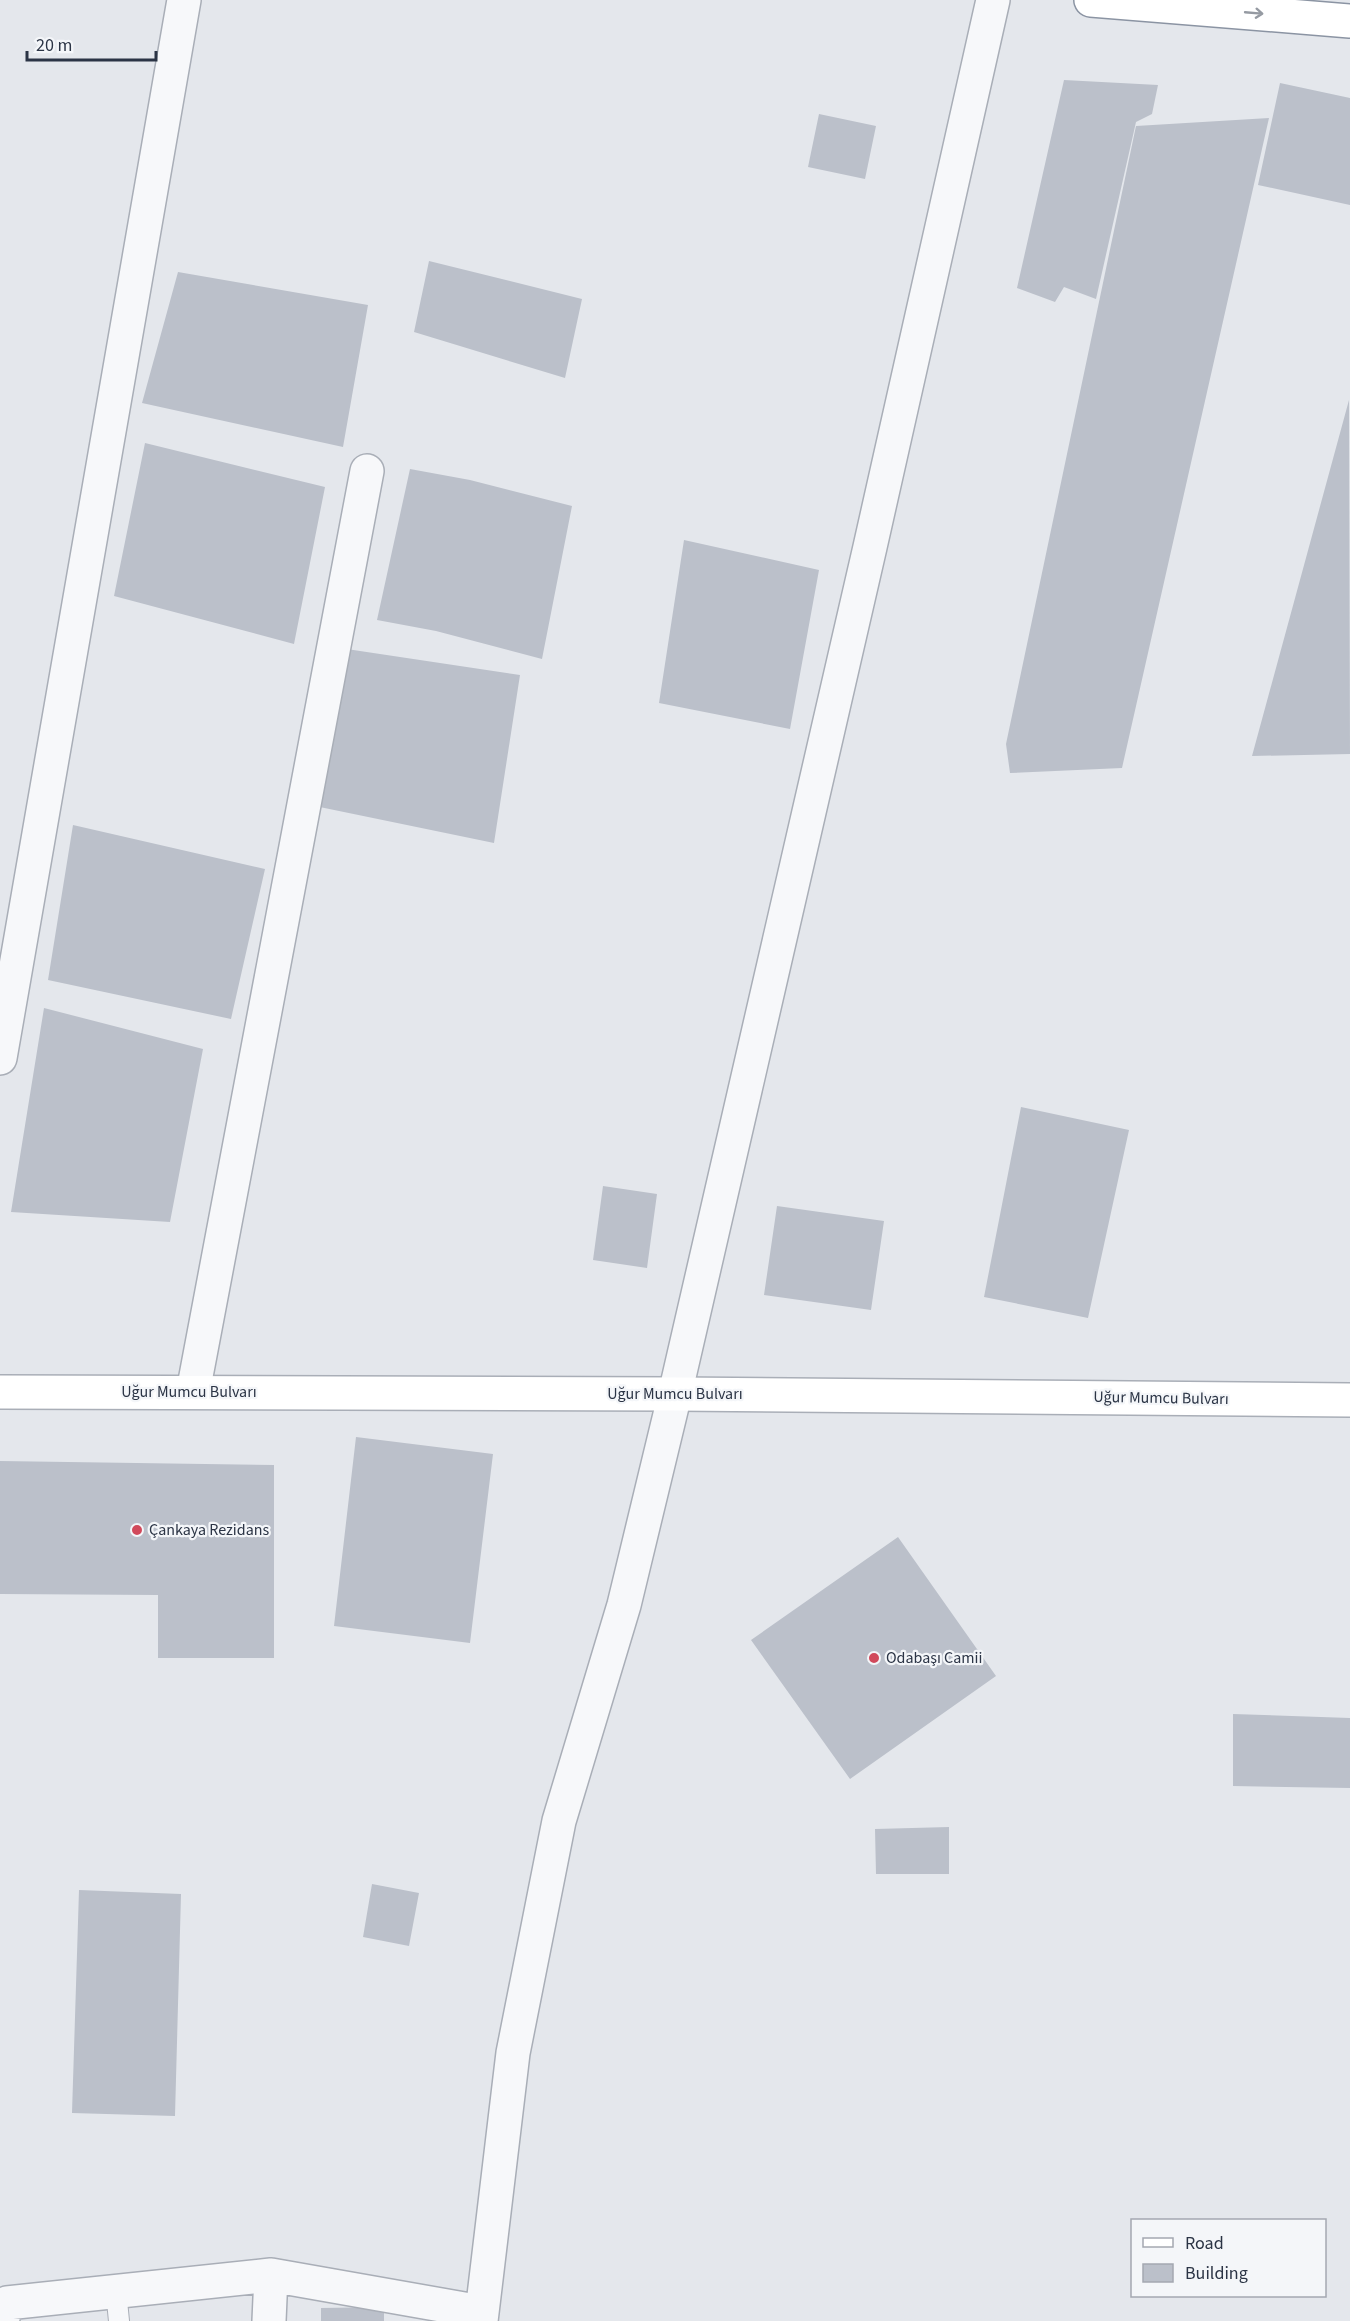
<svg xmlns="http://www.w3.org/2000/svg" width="1350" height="2321" font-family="'Source Sans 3',sans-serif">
  <rect width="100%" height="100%" fill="#e4e7ec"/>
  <path fill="#bbc0ca" d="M1064,80l94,5 -6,29 -16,8 -40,177 -32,-12 -9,15 -38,-14z
    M1280,83l70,15v107l-92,-20z
    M819,114l57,12 -11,53 -57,-12z
    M1269,118l-147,650 -112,5 -4,-29 130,-618z
    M429,261l153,38 -17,79 -151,-46z
    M178,272l190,33 -25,142 -201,-44z
    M1349,400l1,354 -98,2z
    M145,443l180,44 -31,157 -180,-48z
    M410,469l60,11 102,26 -30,153 -106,-28 -59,-11z
    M684,540l135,30 -29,159 -131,-26z
    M340,648l180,27 -26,168 -184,-38z
    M73,825l192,44 -34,150 -183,-39z
    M44,1008l159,41 -33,173 -159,-10z
    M1021,1107l108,23 -41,188 -104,-21z
    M603,1186l54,8 -10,74 -54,-8z
    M777,1206l107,15 -13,89 -107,-15z
    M356,1437l137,17 -23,189 -136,-17z
    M0,1461l274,4v193h-116v-63l-158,-1z
    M898,1537l98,139 -146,103 -99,-139z
    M1233,1714l117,4v70l-117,-2z
    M949,1827v47h-73l-1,-45z
    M372,1884l47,9 -10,53 -46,-9z
    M79,1890l102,4 -6,222 -103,-3z
    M384,2307v14h-63v-13z"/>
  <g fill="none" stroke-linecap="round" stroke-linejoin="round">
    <g stroke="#a9aeb7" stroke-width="22">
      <path id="lane" d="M116,2291l3,30"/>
    </g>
    <g stroke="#a9aeb7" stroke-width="36">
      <path id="street" d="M0,1058l184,-1058
        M193,1392l174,-921
        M2,2321l5,-18 264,-28 210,37
        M269,2321l2,-46
        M481,2321l32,-268 46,-232 65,-216 51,-211 195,-847 123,-547"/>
    </g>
    <g stroke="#a9aeb7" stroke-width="36">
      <path id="secondary" d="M0,1392l675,2 675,6"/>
    </g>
    <g stroke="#8b94a3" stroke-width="36">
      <path id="highway" d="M1091,0l259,21"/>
    </g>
    <use href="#lane" stroke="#f7f8fa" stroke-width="20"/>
    <use href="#street" stroke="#f7f8fa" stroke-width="33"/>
    <use href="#secondary" stroke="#fff" stroke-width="33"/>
    <use href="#highway" stroke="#fff" stroke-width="33"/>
  </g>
  <defs><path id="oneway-shaft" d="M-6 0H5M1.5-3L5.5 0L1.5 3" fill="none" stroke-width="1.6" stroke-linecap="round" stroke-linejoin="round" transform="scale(1.5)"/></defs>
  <use stroke="#959aa2" href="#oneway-shaft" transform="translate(1254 13) rotate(5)"/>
  <g fill="#d1495b" stroke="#f4f6f9" stroke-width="2">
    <circle cx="137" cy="1530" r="6"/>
    <circle cx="874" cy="1658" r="6"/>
  </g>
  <g text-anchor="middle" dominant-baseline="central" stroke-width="4.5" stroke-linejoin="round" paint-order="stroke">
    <g font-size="16" fill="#2b3445" stroke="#f4f6f9">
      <text x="189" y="1392">Uğur Mumcu Bulvarı</text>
      <text x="675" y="1394">Uğur Mumcu Bulvarı</text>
      <text transform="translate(1161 1398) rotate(1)">Uğur Mumcu Bulvarı</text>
    </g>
    <g font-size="16" fill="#2b3445" stroke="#f4f6f9" text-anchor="start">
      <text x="149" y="1530">Çankaya Rezidans</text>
      <text x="886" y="1658">Odabaşı Camii</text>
    </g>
  </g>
  <rect x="1131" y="2219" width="195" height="78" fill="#f4f6f9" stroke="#a4a8b1" stroke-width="1.5"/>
  <rect x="1143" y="2238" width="30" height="9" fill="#ffffff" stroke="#a4a8b1" stroke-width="1.5"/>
  <text x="1185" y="2249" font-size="18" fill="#2b3445">Road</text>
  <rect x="1143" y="2264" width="30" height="18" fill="#bbc0ca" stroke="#a4a8b1" stroke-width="1.5"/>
  <text x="1185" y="2279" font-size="18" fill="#2b3445">Building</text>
  <path d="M27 51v9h129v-9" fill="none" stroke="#2b3445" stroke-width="3"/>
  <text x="36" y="51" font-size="18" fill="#2b3445" stroke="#f4f6f9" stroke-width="4.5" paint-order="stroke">20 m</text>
</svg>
